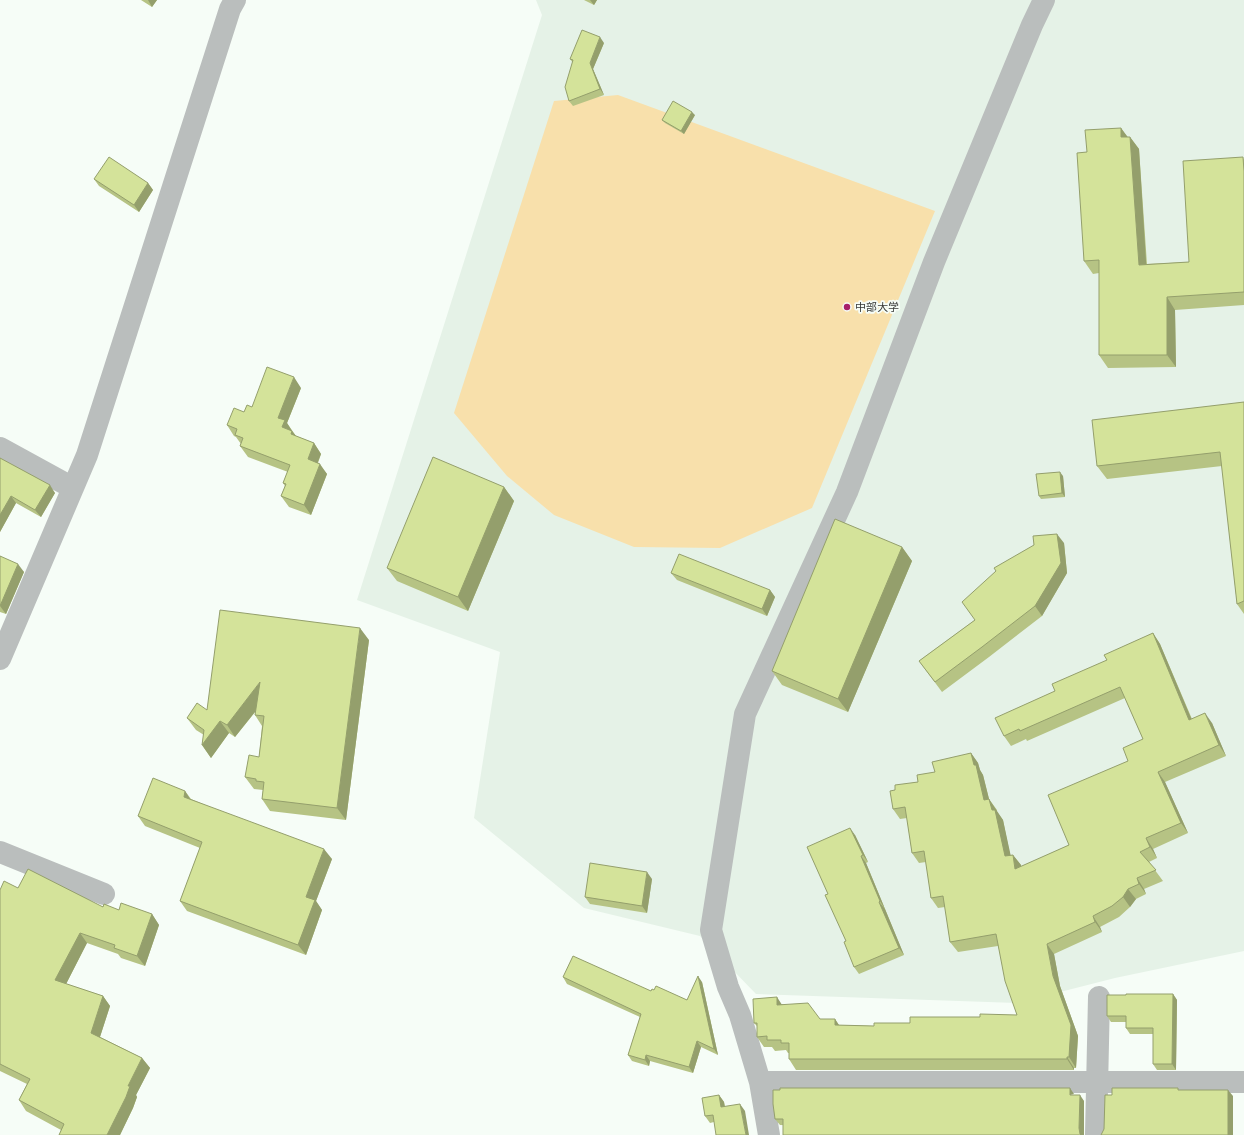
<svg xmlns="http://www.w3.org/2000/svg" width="1244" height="1135" font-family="'Source Sans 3','Noto Sans JP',sans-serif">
  <rect width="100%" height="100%" fill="#f6fdf7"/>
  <path fill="#e5f2e7" d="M536,0h708v951l-129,27 -98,25 -261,-9 -56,-58 -116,-28 -110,-90 26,-166 -143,-52 185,-585z"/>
  <path fill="#f8e0ab" d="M618,95l317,116 -123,297 -92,40 -86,-1 -80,-32 -47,-39 -53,-63 100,-312z"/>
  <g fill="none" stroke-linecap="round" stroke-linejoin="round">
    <path stroke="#babebd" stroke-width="22" d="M0,448l73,40
      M0,659l87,-204 143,-446 5,-9
      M0,852l104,42
      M760,1082h484
      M769,1135l-9,-53 -20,-67 -12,-28 -17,-57 34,-216 102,-222 87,-230 98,-237 12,-25
      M1096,1135l3,-138"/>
  </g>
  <path fill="#b6c384" d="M141,0h16l-5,7z
    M584,0h13l-3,5z
    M604,43l-11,26 11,26 -31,11 -4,-5 4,-38 -3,-4z
    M695,115l-11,19 -19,-11 -3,-3z
    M1121,128l6,9h3l9,12 8,115 42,-2 55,-104v147l-69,5 1,57 -68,1 -9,-13v-82l-6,1 -9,-13 3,-109z
    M94,179l54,4 5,7 -14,22 -40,-26z
    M301,388l-14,35 9,13 18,7 7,11 -3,9 9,11 -16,41 -22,-8 -8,-11 4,-10 -2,-3 5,-11 -40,-15 -8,-11 1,-2 -5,-7 -2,-1 -7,-11 17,-13 8,-5z
    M1244,402v212l-7,-10 -15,-138 -115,13 -10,-13z
    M0,458l55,35 -14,24 -25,-14 -16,29z
    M1063,476l2,21 -24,2 -2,-3z
    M504,487l10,14 -46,110 -71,-30 -10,-13z
    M1064,543l3,30 -25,43 -53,41 -47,35 -23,-31 56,-41z
    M902,547l10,14 -64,151 -66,-27 -10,-14z
    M0,556l24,16 -18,42 -6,-2z
    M671,573l99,17 5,7 -8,19 -90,-36z
    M1153,633l7,11 32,75 20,4 14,33 -61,26 23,51 -35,16 4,9 -8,4 14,19 -19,8 2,5 -10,5 -6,8 -11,10 -19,10 2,5 -48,22 6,32 18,50 -2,32h-2v2h-278l-7,-11v-6h-1l-2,-3 -11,1 -3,-4h-8l-7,-10v-11l-3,-3 28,-19 38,15h15l4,6 35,1 36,-3 70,-6 37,-2 -19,-69 -40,6 -8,-10 -5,-35 -7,1 -7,-10 -5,-36 -7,1 -7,-10 -5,-35 -7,1 -7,-10 2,-19 23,-8 53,-29 7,10 2,7 3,5 6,24 8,11v2l6,8 7,35h3l8,10v2l48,-22 74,-106 -18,-41 -98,43 -1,-2 -15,7 -7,-10 51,-45 52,-31z
    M369,640l-23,180 -76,-9 -8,-12 1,-9 -9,-1 -9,-12 14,-20 3,-31 -7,-11 1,-4 -21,26 -6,-4 -18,25 -9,-13 2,-10 -8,-5 -9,-12 20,-8z
    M185,791l6,8 141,60 -16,42 6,9 -16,45 -119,-44 -7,-10 20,-53 -55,-22 -7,-10z
    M855,835l13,27 -2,1 38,92 -45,19 -5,-7 -8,-26 -18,-47z
    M652,879l-5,34 -57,-9 -5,-7z
    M18,888l101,22 33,4 7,11 -14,41 -24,-8 -3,-4 -31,-11 -21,41 37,12 7,10 -10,31 42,21 8,10 -14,27 1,2 -4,11 -13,27h-61l2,-5 -35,-19 -7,-11 8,-16 -27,-13v-181z
    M563,977l88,14 3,-1 33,10 15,-18 16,73 -17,-8 -8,26 -43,-12 -1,5 -17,-5 -4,-6 12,-38 -73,-33z
    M1173,994l4,6 -1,70h-19l-4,-6v-30h-23l-4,-6v-6h-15l-4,-6 19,-21z
    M719,1095l5,7 1,5 20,4 -31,11 -4,1 -5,-7z
    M1074,1095l10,6v34l-304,-10 -5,-6z"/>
  <path fill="#949f6c" d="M148,0h9l-5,7z
    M590,0h7l-3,5z
    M600,37l4,6 -11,26 11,26 -4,-6 -10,-26z
    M692,112l3,3 -11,19 -3,-3z
    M1121,128l9,12 -9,-3z
    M1130,137l9,12 8,128 -8,-12z
    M148,183l5,7 -14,22 -5,-7z
    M1167,297l8,13 1,57 -9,-12z
    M294,377l7,11 -14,35 5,8 -10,-4 -4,-9z
    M292,431l8,10 -9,-7z
    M314,443l7,11 -6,15 -7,-10z
    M320,464l7,10 -16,41 -7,-10z
    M1060,472l3,4 2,21 -3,-4z
    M50,485l5,8 -14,24 -6,-7z
    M504,487l10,14 -46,110 -10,-14z
    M11,496l5,7 -16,29v-17z
    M1057,534l7,9 3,30 -25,43 -7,-10z
    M902,547l10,14 -64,151 -10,-13z
    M18,564l6,8 -18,42 -6,-8z
    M770,590l5,7 -8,19 -5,-7z
    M360,628l9,12 -23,180 -9,-12z
    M1153,633l7,11 36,86 -7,-10z
    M260,682l9,12 -34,43 -8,-12z
    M1205,713l7,10 14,33 -7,-11z
    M220,721l9,12 -18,25 -9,-13z
    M971,753l7,10 2,7 3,5 9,36 -8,-11 -10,-35z
    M1158,772l7,10 23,51 -7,-10z
    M185,791l7,11 -8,-5z
    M989,799l14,21 10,46 -8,-10z
    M850,828l5,7 13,27 -5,-7z
    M1146,838l7,11 4,9 -7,-11z
    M324,849l8,10 -16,42 6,9 -16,45 -8,-10 8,-48z
    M1013,855l8,10 2,15 -8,-11z
    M861,856l5,7 19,46 -5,-8z
    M647,872l5,7 -5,34 -5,-7z
    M1137,878l7,11 2,5 -7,-10z
    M1128,889l8,10 -6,8 -7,-10z
    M879,902l6,7 19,46 -5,-7z
    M152,914l7,11 -14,41 -8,-10z
    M1093,916l7,11 2,5 -7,-10z
    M80,933l7,10 -24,47 -8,-10z
    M1047,944l7,10 6,32 18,50 -2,32 -7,-11z
    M698,976l4,6 16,73 -4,-6z
    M1173,994l4,6 -1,70 -4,-6z
    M103,996l7,10 -12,37 -7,-10z
    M777,997l7,11 -7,-3z
    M835,1019l7,11 -7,-5z
    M697,1041l4,6 -8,26 -4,-6z
    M646,1055l4,6 -1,5 -4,-6z
    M1067,1057l7,11v2l-7,-11z
    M142,1058l8,10 -14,27 1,2 -4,11 -13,27h-13l21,-49z
    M1070,1088l4,6 -4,1z
    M1228,1090l5,6v39h-5z
    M719,1095l5,7 2,12 -5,-7z
    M1080,1095l4,6v34h-3l-1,-1 -1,-6z
    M740,1104l5,7 4,24h-3z"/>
  <path fill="#d4e39a" stroke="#949f6c" d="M582,30l18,7 -10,26 10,26 -31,12 -4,-14 8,-27 -3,-1z
    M673,101l19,11 -11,19 -19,-11z
    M1121,128v9h9l9,128 50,-3 -6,-101 60,-4 1,14v121l-77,5v58h-68v-95l-15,1 -7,-108 10,-1 -2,-22z
    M109,157l39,26 -14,22 -40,-26z
    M267,367l27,10 -16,41 7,2 -3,7 10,4 -1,3 23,9 -6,16 12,5 -16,41 -23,-9 5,-12 -3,-1 7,-18 -50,-19 3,-8 -8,-3 2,-6 -10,-4 7,-17 10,4 3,-7 5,2z
    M1244,402v199l-7,3 -17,-152 -123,14 -5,-46z
    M433,457l71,30 -46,110 -71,-29z
    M0,458l50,27 -15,25 -24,-14 -11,19z
    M1060,472l2,21 -23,3 -3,-22z
    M835,519l67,28 -64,152 -66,-28z
    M1057,534l4,29 -26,43 -53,41 -47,35 -16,-21 56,-41 -13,-18 34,-31 -2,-3 40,-23 -1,-9z
    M679,554l91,36 -8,19 -91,-36z
    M0,556l18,8 -18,42z
    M220,610l140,18 -23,180 -75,-9 2,-17 -8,-1v-2l-11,-2 4,-22 10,2 5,-41 -9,-1 5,-33 -33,43 -7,-4 -18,24 2,-15 -17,-12 10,-15 10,7z
    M1153,633l36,87 16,-7 14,32 -61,27 23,51 -35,15 4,9 -10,5 16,18 -19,8 2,6 -11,5 -5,8 -11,9 -19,10 2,6 -48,22 6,32 18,49 -2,32h-2v2h-278v-16h-8v-3h-14v-4l-10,1v-14h-3l-1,-24 24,-2v8l31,-2 12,16h15v6l39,1v-3h36v-6h70v-3l37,1 -12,-34 -9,-47 -46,8 -7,-46 -12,2 -7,-47 -12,2 -7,-46 -12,2 -3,-18 5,-1v-5l23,-3 -1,-7 18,-3 -3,-10 39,-9 3,12h2l8,35 5,-1 3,11h3l10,46 8,-1 2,14 54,-24 -21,-50 80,-34 -5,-13 20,-9 -23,-52 -100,44 -1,-2 -15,7 -9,-18 60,-27 -3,-7 55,-24 -3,-5z
    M153,778l32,13 -1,6 140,52 -18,48 9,3 -17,45 -118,-44 22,-59 -64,-26z
    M850,828l13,27 -2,1 19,45 -1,1 20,46 -45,19 -10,-25 2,-1 -21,-46 3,-1 -21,-47z
    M590,863l57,9 -5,34 -57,-9z
    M28,869l75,38 1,-3 15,6 2,-7 31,11 -15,42 -23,-8 1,-3 -35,-12 -25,47 48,16 -12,37 51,25 -14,28h2l-4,11 -19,38h-48l5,-11 -45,-24 11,-21 -30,-15v-174l4,-9 14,7z
    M573,956l78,35 1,-2 2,1 2,-4 31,14 11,-24 16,73 -17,-8 -8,26 -43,-12 -1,5 -17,-5 13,-41 -78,-37z
    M1126,994h47l-1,70h-19v-36h-27v-12h-19v-21h19z
    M780,1088h290v7h10l-1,33 1,6 1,1h-298v-16h-8l-2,-15v-14h7z
    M1112,1088h66v2h50v45h-127l3,-6 1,-34h7z
    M719,1095l2,12 19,-3 6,31h-30l-3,-20 -8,1 -3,-18z"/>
  <circle fill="#a7216a" stroke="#f6fdf7" stroke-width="1.5" cx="847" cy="307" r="4"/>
  <g text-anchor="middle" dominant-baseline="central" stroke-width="3.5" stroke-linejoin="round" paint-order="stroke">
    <g font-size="11" fill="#373937" stroke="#f6fdf7" text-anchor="start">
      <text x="855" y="307">中部大学</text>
    </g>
  </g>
</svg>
